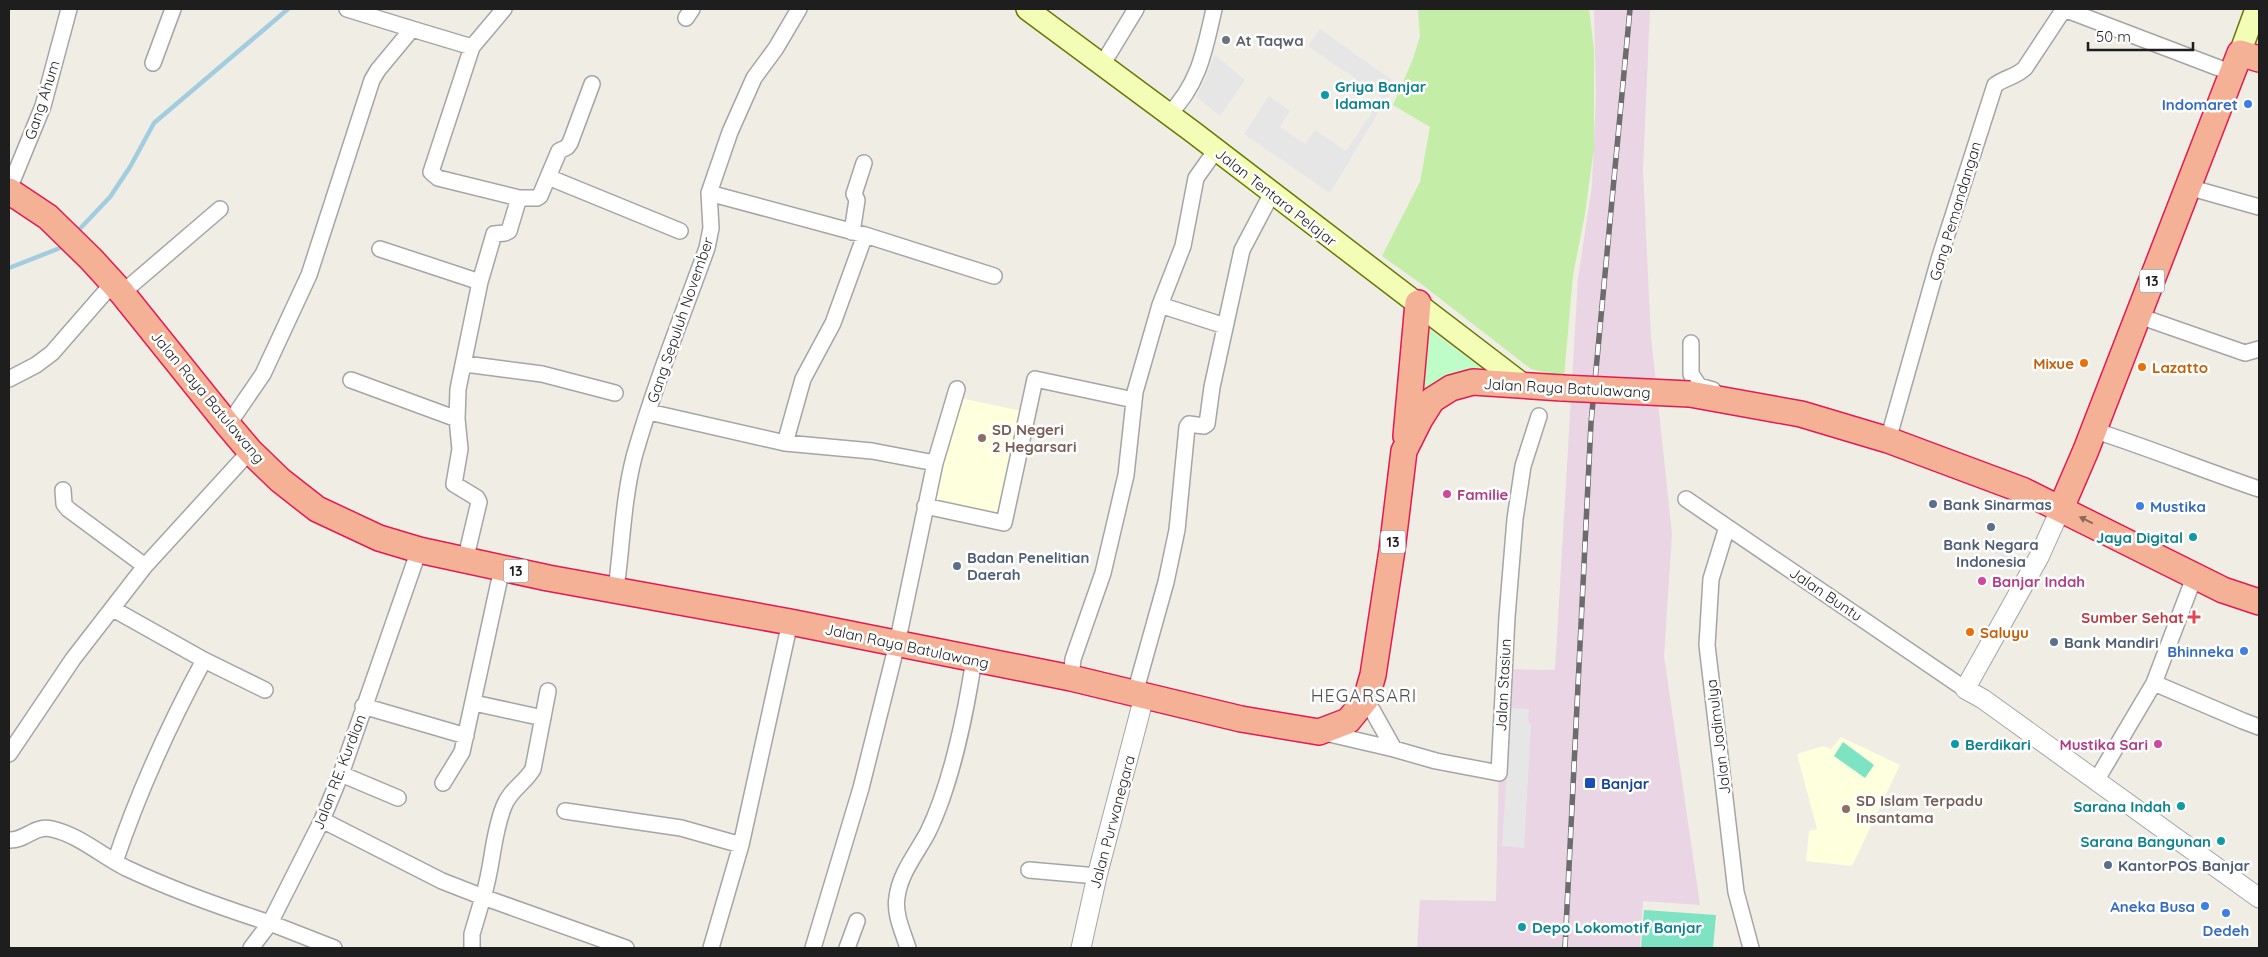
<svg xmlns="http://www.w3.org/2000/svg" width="2268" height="957" font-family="Quicksand,sans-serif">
  <rect width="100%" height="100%" fill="#f0ede4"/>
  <path fill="#e9d5e4" d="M1594,9h56l-7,161 8,167 21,197 -8,122 36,249 -57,-4 -3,47h-223l3,-48 76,1 5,-232 54,1 23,-391 14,-94 4,-90z"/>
  <path fill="#fdffdd" d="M956,397l70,15 -24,108 -74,-16z
    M1841,737l59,28 -48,101 -46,-5 3,-30 8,-2 -20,-75 26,-8 8,3z"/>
  <path fill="#c4eda7" d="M1418,9h171l5,40v98l-9,67 -12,61 -9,102 -33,-8 -111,-86 -38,-27 38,-74 10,-55 -37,-22 20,-46 7,-23z"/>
  <path fill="#befcc8" d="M1424,326l56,41 -62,32z"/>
  <path fill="#7de3c3" d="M1843,742l31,23 -9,13 -31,-22z
    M1644,910l72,5 -3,33h-72z"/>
  <path fill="#e6e6e6" d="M1320,29l76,54 -66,110 -86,-59 25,-38 21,15 -10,16 25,17 10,-14 31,21 36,-54 -74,-51z
    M1215,55l30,25 -25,36 -23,-19z
    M1990,536l26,13 -6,11 -26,-12z
    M1511,708l18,1 -1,11 3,6 -7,122 -22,-2z"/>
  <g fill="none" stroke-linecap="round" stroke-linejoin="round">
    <path stroke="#a2cde0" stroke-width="4.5" d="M75,234l35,-37 20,-30 24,-44 134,-114
      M9,268l51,-20 4,-3"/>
    <g stroke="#a5a5a5" stroke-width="18">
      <path id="minor" d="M347,9l65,20
        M504,9l-32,38 -41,125 7,6 81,20
        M2064,9l168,64
        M686,18l6,-9
        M153,63l20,-54
        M1102,65l34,-56
        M1168,115c31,-30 37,-66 46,-106
        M548,177l132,54
        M2188,187l71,20
        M9,189l34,-83 26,-97
        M709,193l156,42 129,41
        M852,232l5,-32 -3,-6 10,-31
        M865,235l-32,88 -30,56 -18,64 87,8 63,12
        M380,249l100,33
        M122,293l98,-84
        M1160,305l23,-59 13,-68 20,-28
        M2139,316l106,37 14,-4
        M1691,343v31l8,12 14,4
        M465,364l77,10 73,19
        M9,379l27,-14 16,-12 61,-70
        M351,380l106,39
        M649,412l136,31
        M228,425l35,-51 46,-99 63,-195 6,-10 34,-41 60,18
        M2093,430c56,18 110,40 166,59
        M1888,440l52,-184 55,-171c11,-8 21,-8 30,-17l39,-59
        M63,490l1,14 4,5 77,57
        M1686,499l279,190
        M925,506l79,17 31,-144 99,21
        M1727,527l-16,52 -4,66 29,247 15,56
        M465,561l14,-59 -2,-4 -23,-14 6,-35 -3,-30 1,-30 22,-107 14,-48 11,-1 4,-2 10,-33h18l3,-2 19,-45 8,-4 3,-4 22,-59
        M616,589c6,-43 7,-89 18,-132 20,-71 48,-140 73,-209l4,-20 -2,-35 21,-61 24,-54 22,-30 23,-39
        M113,609l91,51c-35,65 -66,133 -89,202
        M204,660l61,30
        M1071,678l2,-19 30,-86 23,-98 9,-83 25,-87 65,21
        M2154,683l89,38 16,6
        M548,691l-15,78c-8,14 -23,21 -29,37 -12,29 -11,61 -21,91l143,51
        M1135,693l31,-111 11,-52 10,-103 2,-3 15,2 3,-2 5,-37 30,-137 30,-57
        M1366,699l28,50
        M474,703l69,15
        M363,706l103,30
        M1321,732l73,17 42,12 63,12 8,-156 8,-98 8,-53 16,-50
        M9,754l64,-95 72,-93 105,-115
        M341,774l57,24
        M2096,781l58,-98 41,-108
        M443,783l19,-31 40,-184
        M565,811l116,17 60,17 49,-223
        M322,820l120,61 41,16 -11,37v14
        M9,840c16,1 25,-15 43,-11 27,6 50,27 74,39 47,22 94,39 144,55l-19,25
        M1029,870l68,6
        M334,948l-64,-25 52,-103 19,-46 78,-224
        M711,948l30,-103
        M813,948l48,-160 36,-144 38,-181 22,-74
        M847,948l10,-27
        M908,948c-5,-16 -14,-34 -11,-51 3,-24 20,-44 31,-65 23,-47 38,-120 46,-173"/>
    </g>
    <g stroke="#a5a5a5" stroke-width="21">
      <path id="tertiary" d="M2061,508l-22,49 -74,132 18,10 276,199
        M1081,948l16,-72 47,-179"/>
    </g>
    <g stroke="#647a00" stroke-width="24">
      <path id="secondary" d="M1027,9l166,123 332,254
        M2240,53l16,-44"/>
    </g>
    <g stroke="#e41a51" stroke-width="28">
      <path id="trunk" d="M9,191l39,26 44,43 30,33 106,132 22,26 30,29 37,29 62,29 40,12 129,28 242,44 281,56 170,41 78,13 29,-11 18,-22 7,-24 19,-125 12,-99 16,-32 12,-19 19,-12 22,-6 89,6
        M1690,394l111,20 87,26 134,50 201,100 36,12
        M1406,436l12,-133
        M2061,508l25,-58 154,-397 19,6"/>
    </g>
    <use href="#minor" stroke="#fff" stroke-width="15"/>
    <use href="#tertiary" stroke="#fff" stroke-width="19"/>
    <use href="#secondary" stroke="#f4fdb5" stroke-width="21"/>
    <use href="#trunk" stroke="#f5b196" stroke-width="25"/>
    <g stroke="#6c6c6c" stroke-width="5.5">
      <path id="rail" d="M1565,948l26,-525 39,-414"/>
    </g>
    <use href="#rail" stroke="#fff" stroke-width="4" stroke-dasharray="11" stroke-linecap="butt"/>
    <g stroke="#e41a51" stroke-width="28" stroke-linecap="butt">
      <path id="trunk-bridge" d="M1562,388l128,6"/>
    </g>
    <use href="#trunk-bridge" stroke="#f5b196" stroke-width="25"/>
  </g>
  <defs><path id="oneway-solid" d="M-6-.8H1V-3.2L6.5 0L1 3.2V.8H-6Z" transform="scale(1.25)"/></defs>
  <use fill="#8a685a" href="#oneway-solid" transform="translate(2086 520) rotate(-154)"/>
  <circle fill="#6b7280" stroke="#fff" stroke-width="2" cx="1226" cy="40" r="5"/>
  <g fill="#0f9aa8" stroke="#fff" stroke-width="2">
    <circle cx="1325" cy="95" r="5"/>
    <circle cx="2193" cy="537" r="5"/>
    <circle cx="1955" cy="744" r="5"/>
    <circle cx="2181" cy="806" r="5"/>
    <circle cx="2221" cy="841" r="5"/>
    <circle cx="1522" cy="927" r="5"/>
  </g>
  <g fill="#3f7fe0" stroke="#fff" stroke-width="2">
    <circle cx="2248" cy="104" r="5"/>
    <circle cx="2140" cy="506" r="5"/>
    <circle cx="2244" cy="651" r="5"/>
    <circle cx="2205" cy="906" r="5"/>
    <circle cx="2226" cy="913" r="5"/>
  </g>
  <g fill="#e8710a" stroke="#fff" stroke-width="2">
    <circle cx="2084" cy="363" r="5"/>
    <circle cx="2142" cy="367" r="5"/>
    <circle cx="1970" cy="632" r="5"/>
  </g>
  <g fill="#8d6e63" stroke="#fff" stroke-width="2">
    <circle cx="982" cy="438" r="5"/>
    <circle cx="1846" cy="809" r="5"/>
  </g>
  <g fill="#d1479c" stroke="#fff" stroke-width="2">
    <circle cx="1447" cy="494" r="5"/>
    <circle cx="1982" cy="581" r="5"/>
    <circle cx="2158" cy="744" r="5"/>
  </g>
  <g fill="#5c6f8a" stroke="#fff" stroke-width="2">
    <circle cx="1933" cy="504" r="5"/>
    <circle cx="1991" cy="527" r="5"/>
    <circle cx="957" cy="566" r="5"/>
    <circle cx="2054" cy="642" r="5"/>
    <circle cx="2108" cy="865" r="5"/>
  </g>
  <path fill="#e0444e" stroke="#fff" stroke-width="2" d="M2191.5 609.5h5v5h5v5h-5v5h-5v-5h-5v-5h5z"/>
  <rect fill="#1a4fb4" stroke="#fff" stroke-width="2" x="1584" y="777" width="12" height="12" rx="2.5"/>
  <g text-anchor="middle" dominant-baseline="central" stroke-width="5" stroke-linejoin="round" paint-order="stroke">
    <g fill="#fff" stroke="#626262" stroke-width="1">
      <rect x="2139.5" y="269.5" width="25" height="23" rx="4"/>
      <rect x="1380.5" y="530.5" width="25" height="23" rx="4"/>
      <rect x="503.5" y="559.5" width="25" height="23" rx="4"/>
    </g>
    <g font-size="14" font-weight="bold" fill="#1e1e1e">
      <text x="2152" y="281">13</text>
      <text x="1393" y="542">13</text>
      <text x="516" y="571">13</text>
    </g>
    <g font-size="15" font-weight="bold" fill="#5b616d" stroke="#fff" text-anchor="start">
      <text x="1236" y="40">At Taqwa</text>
    </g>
    <g font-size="15" font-weight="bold" fill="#0d838f" stroke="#fff" text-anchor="start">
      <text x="1335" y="86">Griya Banjar<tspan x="1335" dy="17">Idaman</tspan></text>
      <text x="2183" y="537" text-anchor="end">Jaya Digital</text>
      <text x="1965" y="744">Berdikari</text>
      <text x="2171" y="806" text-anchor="end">Sarana Indah</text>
      <text x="2211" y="841" text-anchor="end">Sarana Bangunan</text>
      <text x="1532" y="927">Depo Lokomotif Banjar</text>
    </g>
    <g font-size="15" fill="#1e1e1e" stroke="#fff">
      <text transform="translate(42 100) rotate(-72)">Gang Ahum</text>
      <text transform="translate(1276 197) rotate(38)">Jalan Tentara Pelajar</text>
      <text transform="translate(1955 211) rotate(-73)">Gang Pemandangan</text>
      <text transform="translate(680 320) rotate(-71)">Gang Sepuluh November</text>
      <text transform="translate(1567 388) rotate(3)">Jalan Raya Batulawang</text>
      <text transform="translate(208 397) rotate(50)">Jalan Raya Batulawang</text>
      <text transform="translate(1826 594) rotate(34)">Jalan Buntu</text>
      <text transform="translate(907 646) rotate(12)">Jalan Raya Batulawang</text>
      <text transform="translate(1503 685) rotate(-87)">Jalan Stasiun</text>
      <text transform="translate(1718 737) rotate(-97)">Jalan Jadimulya</text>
      <text transform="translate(339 772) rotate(-69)">Jalan RE. Kurdian</text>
      <text transform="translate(1112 822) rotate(-75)">Jalan Purwanegara</text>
    </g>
    <g font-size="15" font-weight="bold" fill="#366cbe" stroke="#fff" text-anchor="end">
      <text x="2238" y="104">Indomaret</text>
      <text x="2150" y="506" text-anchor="start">Mustika</text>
      <text x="2234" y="651">Bhinneka</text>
      <text x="2195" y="906">Aneka Busa</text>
      <text x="2226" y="930" text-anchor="middle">Dedeh</text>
    </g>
    <g font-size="15" font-weight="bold" fill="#c56008" stroke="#fff" text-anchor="start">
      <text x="2074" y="363" text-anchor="end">Mixue</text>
      <text x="2152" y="367">Lazatto</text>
      <text x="1980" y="632">Saluyu</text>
    </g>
    <g font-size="15" font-weight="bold" fill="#785e54" stroke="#fff" text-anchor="start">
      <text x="992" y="429">SD Negeri<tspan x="992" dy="17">2 Hegarsari</tspan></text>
      <text x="1856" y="800">SD Islam Terpadu<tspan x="1856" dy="17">Insantama</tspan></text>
    </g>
    <g font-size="15" font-weight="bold" fill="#b23c85" stroke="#fff" text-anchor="start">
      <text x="1457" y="494">Familie</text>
      <text x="1992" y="581">Banjar Indah</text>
      <text x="2148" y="744" text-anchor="end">Mustika Sari</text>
    </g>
    <g font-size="15" font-weight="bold" fill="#4e5e75" stroke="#fff" text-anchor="start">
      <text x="1943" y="504">Bank Sinarmas</text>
      <text x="1991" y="544" text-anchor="middle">Bank Negara<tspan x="1991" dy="17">Indonesia</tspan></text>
      <text x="967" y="557">Badan Penelitian<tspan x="967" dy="17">Daerah</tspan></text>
      <text x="2064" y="642">Bank Mandiri</text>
      <text x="2118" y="865">KantorPOS Banjar</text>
    </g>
    <g font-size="15" font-weight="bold" fill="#be3a42" stroke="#fff" text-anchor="end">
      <text x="2184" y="617">Sumber Sehat</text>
    </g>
    <g font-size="15" font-weight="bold" fill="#164399" stroke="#fff" text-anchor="start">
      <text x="1601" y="783">Banjar</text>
    </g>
    <g font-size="18" letter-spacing="1" fill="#515151" stroke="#fff">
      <text x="1364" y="695">HEGARSARI</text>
    </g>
  </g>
  <rect width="2268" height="957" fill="none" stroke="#1e1e1e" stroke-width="20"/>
  <path d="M2088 42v8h105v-8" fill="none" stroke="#1e1e1e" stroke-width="2.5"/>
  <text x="2096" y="42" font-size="15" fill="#1e1e1e" stroke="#ffffff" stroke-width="4" paint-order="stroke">50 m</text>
</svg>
